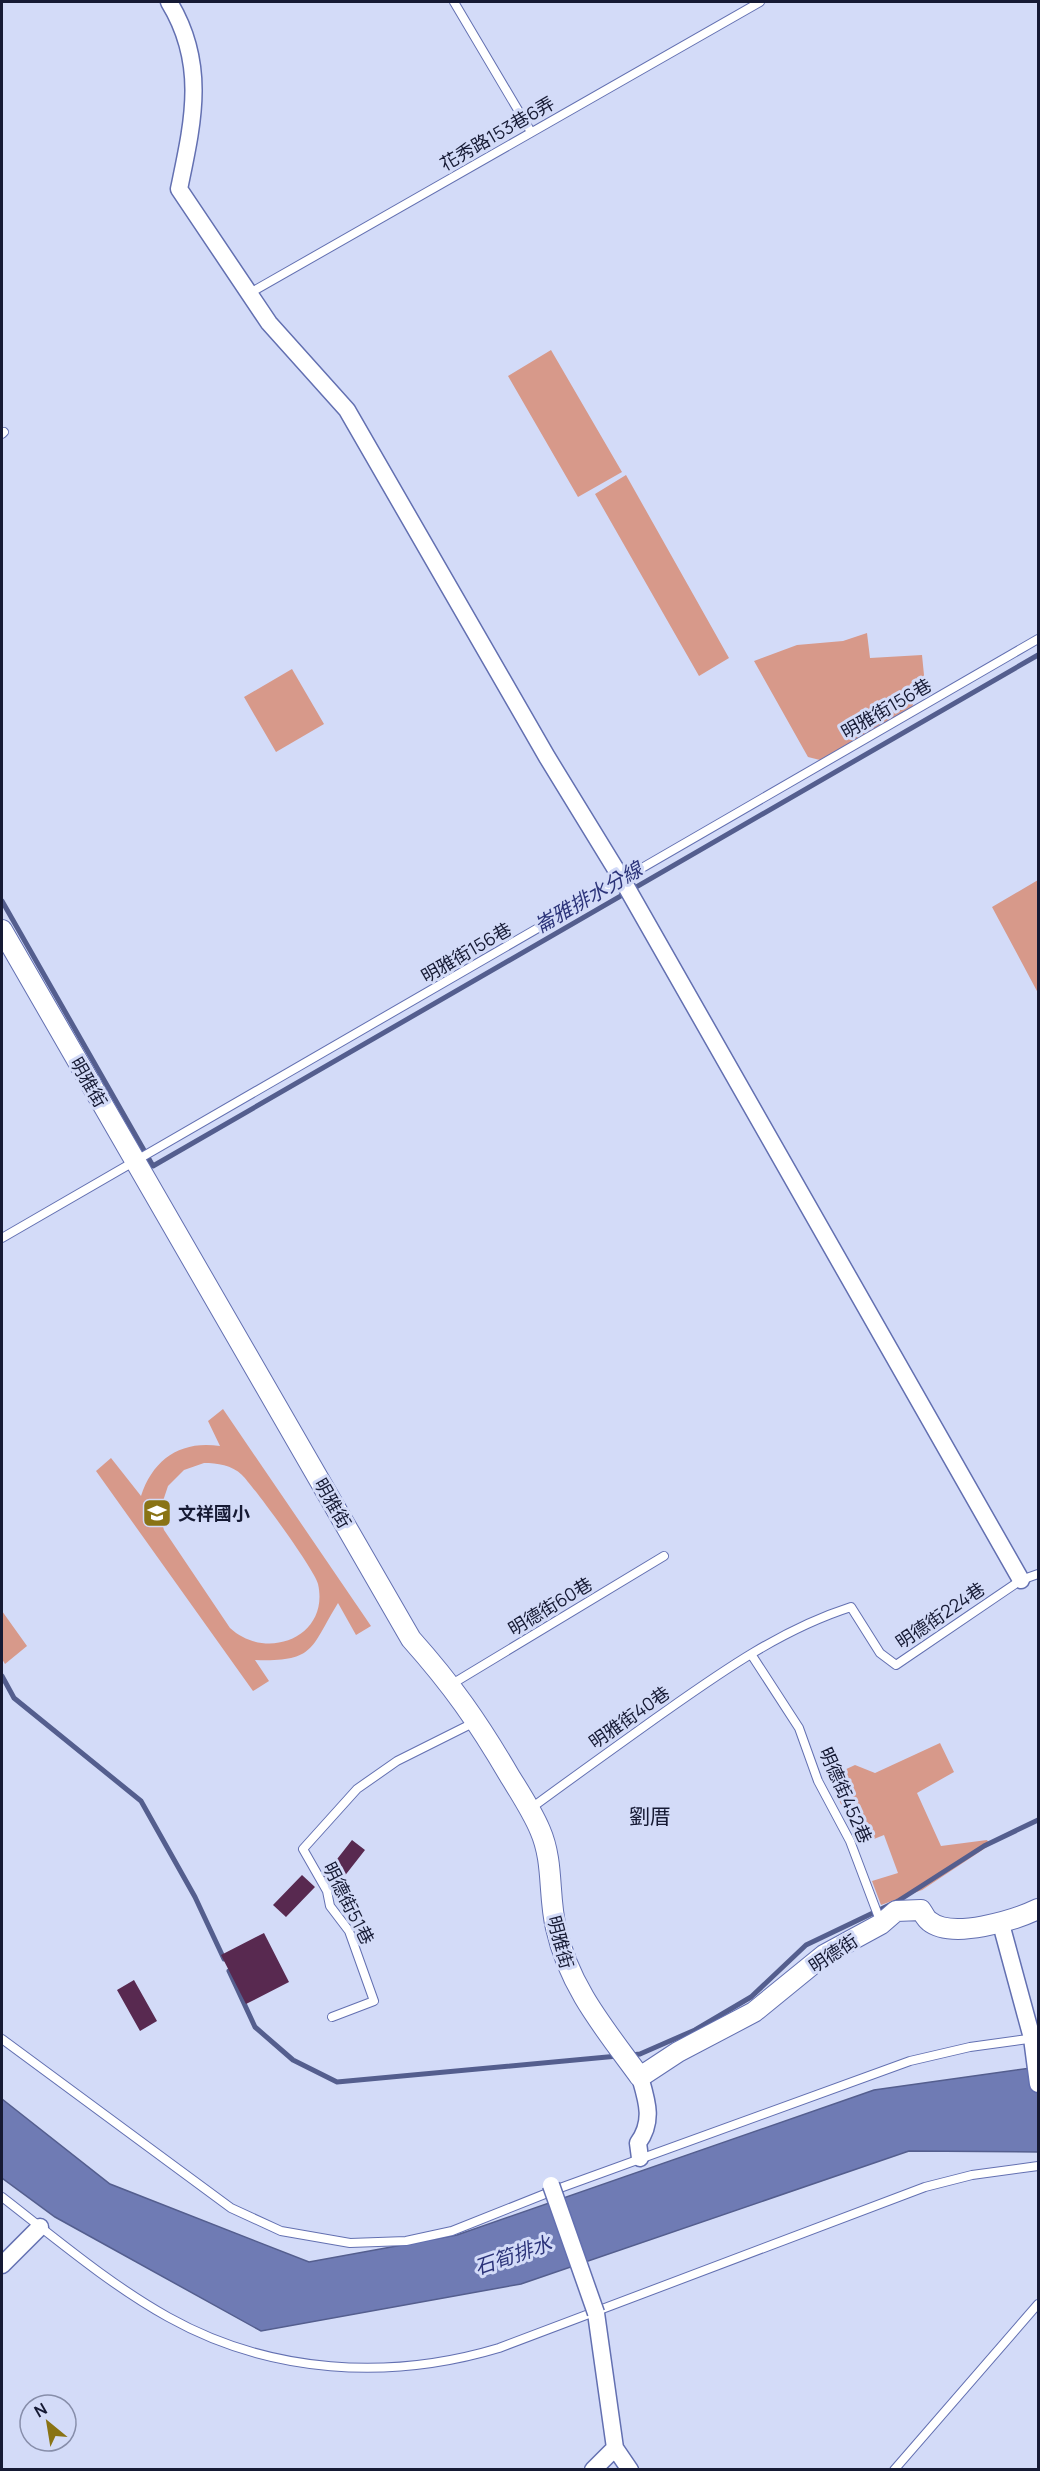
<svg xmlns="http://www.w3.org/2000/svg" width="1040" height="2471" font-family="Manrope,'Noto Sans TC',sans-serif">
  <rect width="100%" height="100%" fill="#d3dbf8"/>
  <path fill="#d7998a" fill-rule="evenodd" d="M551,350l71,122 -44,25 -70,-121z
    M626,475l103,183 -30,18 -104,-182z
    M867,633l3,25 52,-3 2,20 -12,32 -92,53 -12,-3 -54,-96 43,-16 46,-4z
    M292,669l32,55 -48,28 -32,-55z
    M1038,880v113l-46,-86z
    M223,1409l148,217 -15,9 -18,-32c-28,46 -23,59 -83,57l14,21 -16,10 -157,-220 15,-13 30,38c12,-37 40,-56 79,-50l-12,-25zM204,1463c13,0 28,2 38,12 12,12 73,95 76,109 12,53 -51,78 -88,44l-66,-98 -3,-11v-12l7,-21 16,-16z
    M2,1611l25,35 -22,18 -3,-5z
    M940,1743l14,29 -37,21 24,53 46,-6 3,5 -68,45 -41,15 -9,-24 26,-8 -14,-38 -25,10 -30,-68 26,-12 20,8z"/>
  <path fill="#6f7bb4" stroke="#545e8e" stroke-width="1.5" d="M1038,2067v85l-129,-1 -388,133 -260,47 -206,-114 -53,-39v-79l108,85 199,78 148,-27 417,-145z"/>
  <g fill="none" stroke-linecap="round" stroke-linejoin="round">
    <path stroke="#545e8e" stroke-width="5" d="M2,901l151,265 885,-511
      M2,1676l12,22 127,103 54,96 29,62
      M229,1971l26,56 38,33 44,22 281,-26
      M631,2055l9,-1 55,-24 56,-33 55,-52 92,-44 86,-55 54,-26"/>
  </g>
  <path fill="#582950" d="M352,1840l13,10 -29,37 -13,-10z
    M302,1875l13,12 -29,30 -13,-12z
    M264,1933l25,49 -43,22 -25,-49z
    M134,1980l23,41 -17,10 -23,-41z"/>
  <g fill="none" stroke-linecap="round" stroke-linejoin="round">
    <g stroke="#6370b1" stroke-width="10">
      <path id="service" d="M454,2l77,130
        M250,293l510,-291
        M2,434l2,-2
        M2,1238l1036,-599
        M751,1654l48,74 19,53 32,60 31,82
        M452,1684l212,-128
        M530,1809c42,-31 84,-61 126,-91 61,-43 123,-88 195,-111l29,46 16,12 125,-85 17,-6
        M332,2017l42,-16 -25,-70 -19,-25 -3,-15 -24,-42 54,-60 40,-28 80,-40
        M2,2039l229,169 50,23 69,12 56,-2 46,-10 108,-43 350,-127 60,-14 65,-9
        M2,2197c53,41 107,87 166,120 102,57 221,64 331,31l426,-161 47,-12 66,-9
        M894,2470l144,-166"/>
    </g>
    <g stroke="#6370b1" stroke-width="19">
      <path id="minor" d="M169,2c38,62 24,120 10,187l90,134 78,87 200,347 76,124 398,699
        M1001,1924l31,114 6,46
        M640,2077c7,24 14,44 -2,66l2,15
        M2,2265l38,-38
        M596,2313l19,135 15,22
        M593,2470l22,-22"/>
    </g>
    <g stroke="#6370b1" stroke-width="22">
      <path id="tertiary" d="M2,930l409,709c41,46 67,83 98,136 11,18 23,36 31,55 14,32 8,65 16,98 13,59 49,101 84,149l38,-25 76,-40 70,-57 57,-31 15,-13 25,-1c2,3 5,9 8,11 23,19 86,-1 109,-12"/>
    </g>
    <use href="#service" stroke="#fff" stroke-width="8"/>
    <use href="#minor" stroke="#fff" stroke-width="16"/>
    <use href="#tertiary" stroke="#fff" stroke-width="20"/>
    <g stroke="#6370b1" stroke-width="19" stroke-linecap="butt">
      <path id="minor-bridge" d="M551,2185l45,128"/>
    </g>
    <use href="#minor-bridge" stroke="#fff" stroke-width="16"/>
  </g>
  <defs>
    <g id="school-square" transform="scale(1.5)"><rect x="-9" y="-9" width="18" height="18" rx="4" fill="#897315" stroke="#d3dbf8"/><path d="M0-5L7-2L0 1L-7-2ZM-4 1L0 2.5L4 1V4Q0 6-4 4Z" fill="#fff"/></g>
  </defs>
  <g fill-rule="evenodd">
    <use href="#school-square" x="157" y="1513"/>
  </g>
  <g text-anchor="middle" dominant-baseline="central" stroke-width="6" stroke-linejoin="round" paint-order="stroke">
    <g font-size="18" fill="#161a34" stroke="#d3dbf8">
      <text transform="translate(497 133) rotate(-30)">花秀路153巷6弄</text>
      <text transform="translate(886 708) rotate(-30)">明雅街156巷</text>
      <text transform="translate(466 952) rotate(-30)">明雅街156巷</text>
      <text transform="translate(89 1082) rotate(60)">明雅街</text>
      <text transform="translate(333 1503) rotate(60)">明雅街</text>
      <text transform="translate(550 1606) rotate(-31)">明德街60巷</text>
      <text transform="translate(940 1615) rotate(-34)">明德街224巷</text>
      <text transform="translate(629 1717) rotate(-35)">明雅街40巷</text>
      <text transform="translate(846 1795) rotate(66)">明德街452巷</text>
      <text transform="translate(349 1903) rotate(63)">明德街51巷</text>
      <text transform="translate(561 1942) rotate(75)">明雅街</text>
      <text transform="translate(833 1953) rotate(-33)">明德街</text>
    </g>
    <g font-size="18" font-weight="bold" fill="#161a34" stroke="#d3dbf8" text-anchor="start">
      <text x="178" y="1513">文祥國小</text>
    </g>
    <g font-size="20" font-style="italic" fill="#2c347a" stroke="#d3dbf8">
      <text transform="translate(588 897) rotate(-30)">崙雅排水分線</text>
      <text transform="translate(513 2255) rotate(-19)">石筍排水</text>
    </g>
    <g font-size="21" fill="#161a34" stroke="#d3dbf8">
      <text x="650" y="1816">劉厝</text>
    </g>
  </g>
  <rect width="1040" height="2471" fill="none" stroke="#161a34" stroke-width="6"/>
  <g transform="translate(48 2423) rotate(330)"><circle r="28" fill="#d3dbf8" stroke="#878eaa" stroke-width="1.5"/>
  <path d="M0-4.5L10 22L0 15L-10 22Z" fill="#897315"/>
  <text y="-9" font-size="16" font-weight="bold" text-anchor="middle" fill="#161a34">N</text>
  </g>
</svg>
